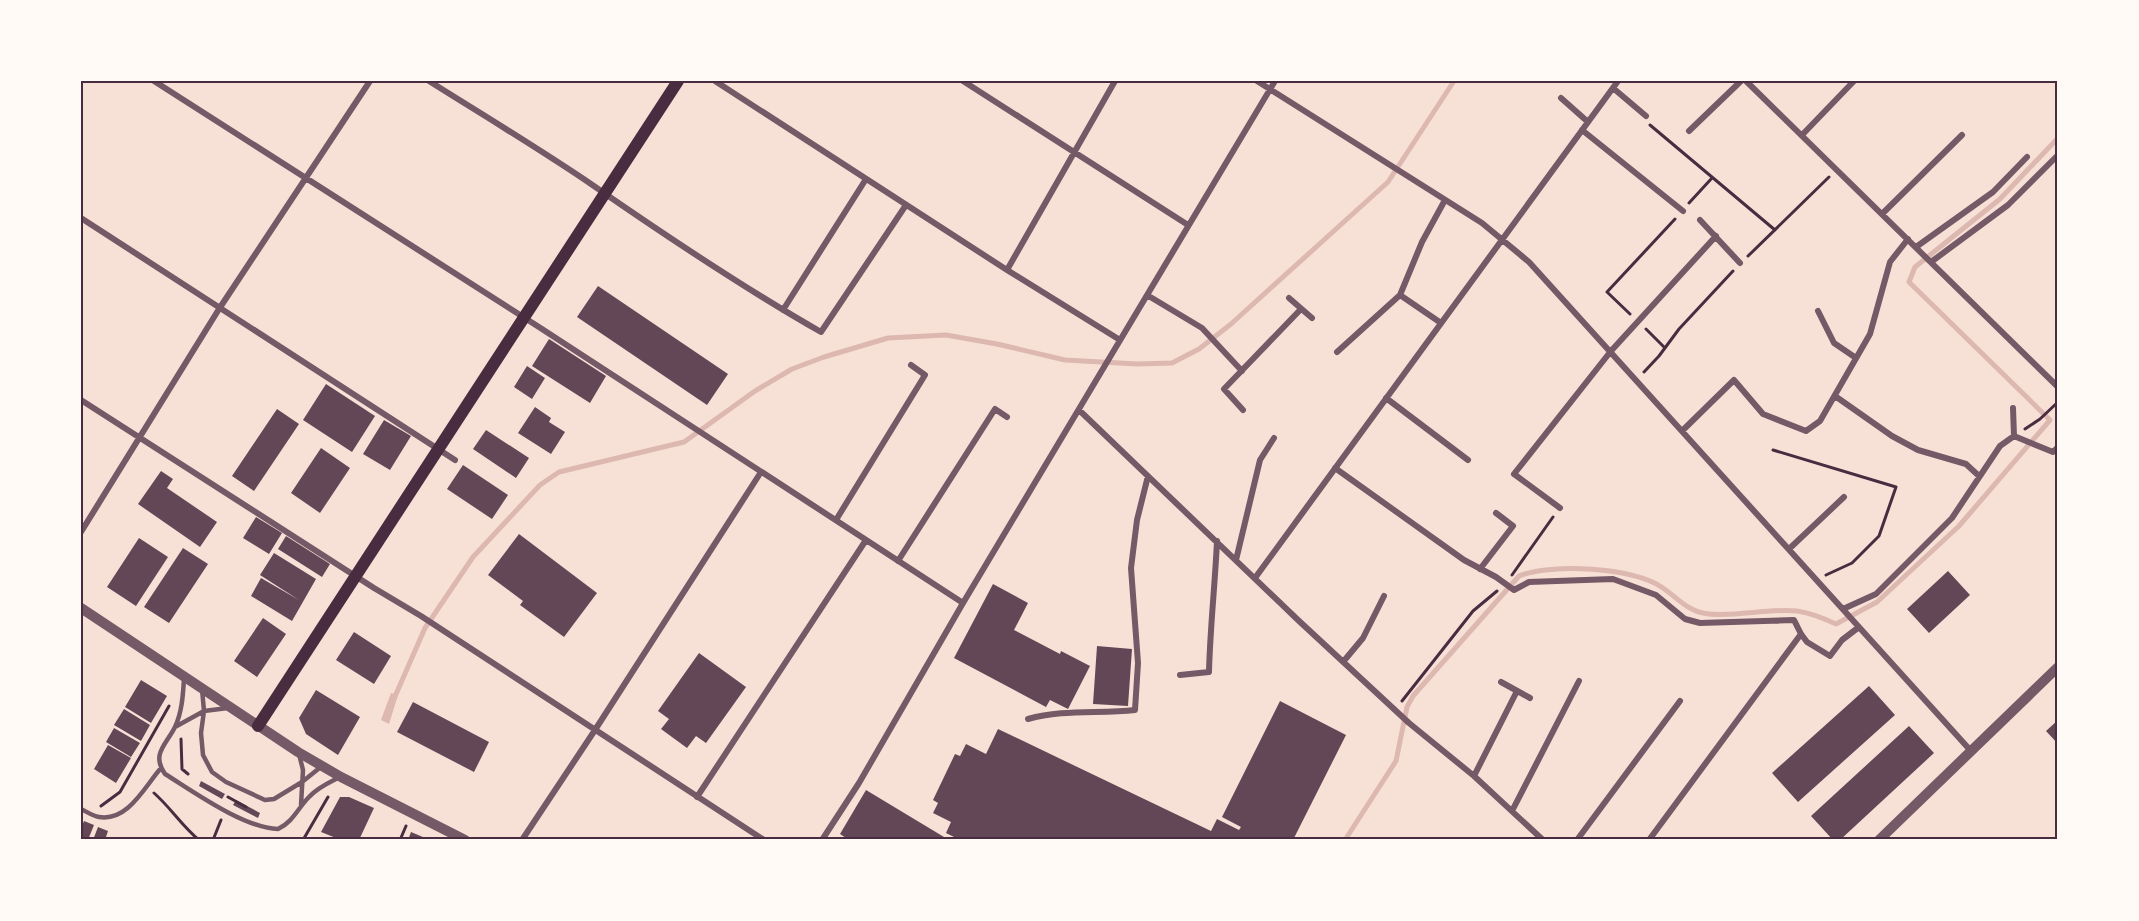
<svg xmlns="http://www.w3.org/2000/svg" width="2139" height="921" font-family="Signika,sans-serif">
  <rect width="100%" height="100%" fill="#f7e1d7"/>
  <path fill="#dcb8b0" d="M391,693l7,2 -9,29 -8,-4z"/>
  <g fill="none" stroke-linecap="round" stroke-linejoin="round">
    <path stroke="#dcb8b0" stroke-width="5" d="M393,701l32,-73 48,-71 67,-72 19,-13 125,-30 71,-51 37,-22 32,-12 64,-19 58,-3 51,9 68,16 72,4 35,-1 27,-14 32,-25 157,-142 66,-101
      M1345,840l51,-79 11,-54 6,-11 106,-120c32,-13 115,-9 144,12 16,11 25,24 46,26 29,3 58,-6 88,-3 14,2 26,7 39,13l41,-22 82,-76 91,-106 -141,-138 6,-15 85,-68 58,-61"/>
  </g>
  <path fill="#644757" d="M598,286l130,88 -21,31 -130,-88z
    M549,339l57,37 -16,27 -58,-37z
    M527,366l18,12 -13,21 -18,-12z
    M326,384l49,32 -23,36 -49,-32z
    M535,407l16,11 -2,4 16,10 -14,22 -33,-21z
    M277,409l22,15 -45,67 -22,-15z
    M384,420l27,16 -21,34 -27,-16z
    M486,430l43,28 -13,20 -43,-29z
    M321,448l29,20 -30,45 -29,-20z
    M463,465l45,30 -16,24 -45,-30z
    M161,471l12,8 -6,9 50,34 -17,25 -62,-43z
    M256,517l26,16 -13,21 -26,-16z
    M519,534l78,59 -33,44 -44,-32 3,-4 -35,-26z
    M286,536l44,28 -8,13 -44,-28z
    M139,538l29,19 -32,49 -29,-19z
    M183,548l25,16 -39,59 -25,-16z
    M274,553l42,26 -24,42 -41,-25 10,-18 38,22 -39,-25z
    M1948,571l22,24 -41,38 -22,-24z
    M993,584l35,19 -14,27 46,24 1,-3 29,15 -22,43 -18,-9 -4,7 -92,-49z
    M263,618l23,16 -29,43 -23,-16z
    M354,632l37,24 -17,28 -38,-24z
    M1097,646l35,3 -4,57 -35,-2z
    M699,653l47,34 -40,56 -10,-7 -9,12 -26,-19 8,-10 -11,-8z
    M141,680l26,16 -16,27 -26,-16z
    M1869,686l26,29 -97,87 -26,-29z
    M316,690l44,27 -22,38 -32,-21 -7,-16z
    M1280,701l66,34 -53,105h-333l-14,-7 5,-11 -18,-9 5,-10 -5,-3 22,-46 5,2 6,-12 20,10 12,-25 213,102 6,-12 22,11 2,-3 -19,-10z
    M413,702l76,40 -15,30 -77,-40z
    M124,709l26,16 -9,16 -27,-16z
    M2058,720v24l-12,-13z
    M1909,726l25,27 -94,87h-7l-22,-24z
    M114,728l26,15 -9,14 -25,-15z
    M108,745l23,13 -15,25 -22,-14z
    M201,781l24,13 -3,5 -23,-13z
    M866,790l83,50h-100l-9,-6z
    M340,797h9l25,11 -15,32h-18l-20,-8z
    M236,800l24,13 -2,5 -25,-13z
    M84,821l10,4 -6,15h-7v-12z
    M98,827l10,4 -3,9h-12z
    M411,832l19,8h-22z"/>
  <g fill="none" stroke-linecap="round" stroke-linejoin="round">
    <path stroke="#4a2c40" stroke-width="3" d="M1650,125l125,105
      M1689,203l23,-25
      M1748,256l81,-79
      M1630,314l-23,-22 68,-73
      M1646,329l19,19
      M1644,372l15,-16 20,-27 54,-58
      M2025,429l15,-10 18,-17
      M1773,450l123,37 -17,49 -27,27 -26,12
      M1512,575l41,-58
      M1402,701l71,-90 24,-20
      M181,739l1,30 6,5
      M154,793c17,15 28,33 45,47
      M228,797l18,10
      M101,806l19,-14 49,-86
      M213,840l8,-20
      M303,840l25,-43
      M400,840l6,-14"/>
    <path stroke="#755966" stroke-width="4.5" d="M184,679c-1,16 -2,33 -9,48 -9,18 -24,27 -10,47 29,18 79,54 113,55 15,-7 20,-21 31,-32 8,-9 19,-14 29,-19
      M202,689l2,22 -3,22 2,22 9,17 14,10 39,18 9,-1 28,-17 20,-16
      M175,727l29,-16 24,-3
      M299,754l4,16 -2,35
      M81,809c6,3 12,7 18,8 29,5 46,-31 62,-49"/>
    <path stroke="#755966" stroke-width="6" d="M154,81l388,248 421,274
      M429,81c54,34 109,67 162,103 75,52 151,103 230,148l85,-127
      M715,81l292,189 113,70
      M963,81l225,144
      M1257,81l225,142 47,39 442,489
      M1746,81l312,306
      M1613,88l33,28
      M1561,98l27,24
      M1582,130l101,81
      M1689,131l52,-50
      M1802,135l52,-54
      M1882,214l80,-79
      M81,218l374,242
      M1700,220l40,43
      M1916,247l77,-55 34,-35
      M1931,262l77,-57 50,-50
      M1007,270l108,-189
      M1147,295l55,33 40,43
      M1400,295l41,28
      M1289,298l23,20
      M783,310l83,-131
      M1818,311l16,32 22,15
      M1337,352l63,-57 22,-53 23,-42
      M1835,396l57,40 26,14 48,14 13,12
      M1386,398l82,62
      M81,400l293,188 47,28 343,224
      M2013,408l1,28
      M1079,410l219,210 111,103 65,53 69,64
      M1243,410l-19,-21 77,-80
      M1682,431l52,-51 29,34 43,17 14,-10 50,-87 20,-72 18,-23
      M1335,468l129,92 32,17 18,13 15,-8 84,-3 43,16 29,24 15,4 94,-3 7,14 6,8 23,14 12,-16 17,-13
      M1560,508l-46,-34 97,-123 105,-115
      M836,520l89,-145 -14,-10
      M81,532l138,-223 151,-228
      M1789,549l55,-52
      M1236,560l24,-100 14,-22
      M898,561l97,-152 12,8
      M1480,569l33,-43 -17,-13
      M1255,578l363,-497
      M1843,609l33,-15 76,-76 48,-72 14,-10 39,16 5,-5
      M1343,662l20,-24 21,-42
      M1180,675l29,-3c1,-43 6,-87 8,-131
      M1501,682l29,16
      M1028,719c35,-10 71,-5 107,-9l3,-47 -7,-95 6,-48 11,-44
      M1474,776l43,-85
      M697,797l169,-257
      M1512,811l67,-130
      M522,840l73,-110 166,-258
      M822,840l37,-57 104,-180 312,-522
      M1577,840l103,-139
      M1649,840l152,-206"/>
    <path stroke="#755966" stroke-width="10" d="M81,608l217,144 43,25 124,63
      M1879,840l179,-173"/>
    <path stroke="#4a2c40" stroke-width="12" d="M258,726l420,-645"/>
  </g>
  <rect width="2139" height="921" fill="none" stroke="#fffaf5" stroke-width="165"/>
  <rect x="82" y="82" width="1974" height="756" fill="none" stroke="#4a2c40" stroke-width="2"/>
</svg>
